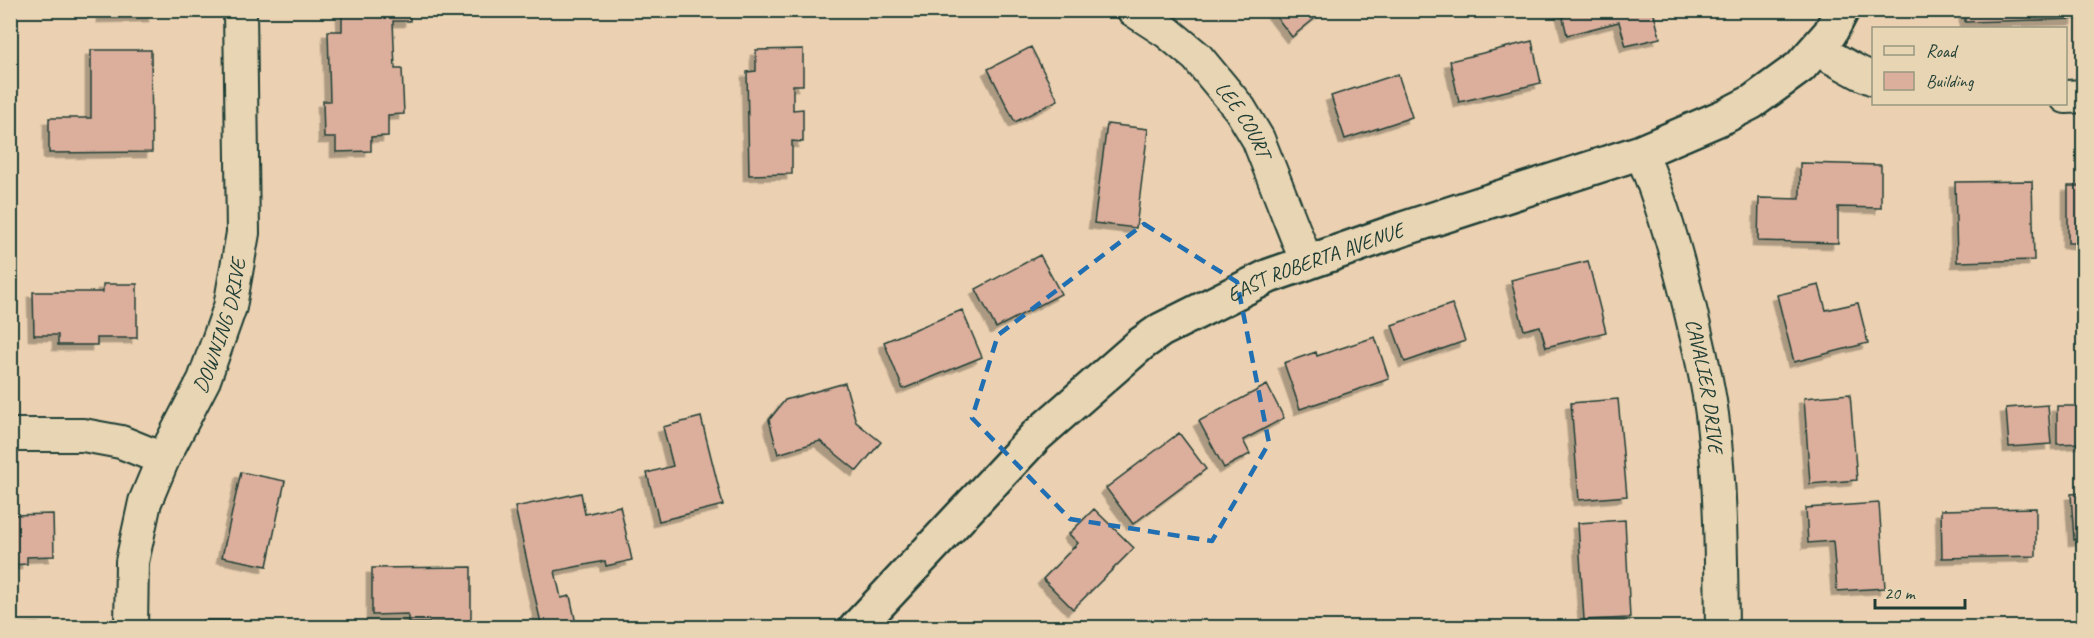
<svg xmlns="http://www.w3.org/2000/svg" width="2094" height="638" font-family="Caveat,sans-serif">
  <defs>
    <filter id="shadow"><feDropShadow dx="-5.5" dy="5.5" stdDeviation="0" flood-color="#0004"/></filter>
  </defs>
  <rect width="100%" height="100%" fill="#ebd1b1"/>
  <filter id="ink" filterUnits="userSpaceOnUse"><feTurbulence type="fractalNoise" baseFrequency=".0167" numOctaves="2"/><feDisplacementMap in="SourceGraphic" scale="12" xChannelSelector="R" yChannelSelector="G"/><feConvolveMatrix kernelMatrix="1 2 1 2 8 2 1 2 1" color-interpolation-filters="sRGB"/></filter>
  <g filter="url(#ink)">
    <path fill="#dcaf9c" stroke="#1f3d34" stroke-width="1.5" filter="url(#shadow)" d="M102,10h51l1,6 -52,1z
      M365,10h45v11h-17l2,48h7l2,45 -16,1v21l-17,1v14l-35,1v-14h-12l-1,-37h7l-2,-70h14v-17l24,-1z
      M1271,10h54l-33,27z
      M1561,10h92l7,28 -34,8 -7,-24 -52,13z
      M1965,10h112v9l-112,3z
      M1532,41l9,42 -82,19 -9,-41z
      M1031,47l27,53 -43,22 -27,-53z
      M803,49v36h-10v25l10,-1v33l-11,-1v33l-43,1 -2,-103 9,-1v-21z
      M91,50h60l1,102 -103,1v-35h42z
      M1398,74l14,43 -67,22 -14,-43z
      M1107,124l41,5 -12,99 -42,-5z
      M1800,163l81,2v43l-43,-1v36l-80,-2 1,-43 41,1z
      M2032,181l2,79 -77,2 -2,-80z
      M2068,186h16v57h-16z
      M1040,255l21,39 -65,34 -20,-39z
      M1588,261l18,71 -60,15 -6,-21 -16,4 -13,-50z
      M103,284h34v54h-40v7h-39v-10h-24l-1,-43h70z
      M1819,285l7,25 32,-7 10,40 -74,19 -17,-67z
      M1452,304l13,37 -60,21 -13,-37z
      M962,310l20,47 -79,32 -19,-47z
      M1375,337l14,42 -89,30 -16,-46 32,-11 1,4z
      M845,383l11,39 25,20 -24,29 -37,-30 -42,13 -9,-34 16,-20z
      M1267,385l17,33 -41,22 7,14 -26,14 -25,-47z
      M1850,394l7,86 -47,4 -6,-86z
      M1618,399l9,97 -48,4 -8,-97z
      M2048,405l3,39 -42,3 -3,-39z
      M2057,406h27v37l-27,1z
      M701,417l22,88 -64,16 -12,-48 26,-7 -10,-39z
      M1179,433l27,36 -73,55 -27,-36z
      M241,472l44,9 -18,85 -45,-9z
      M581,493l4,21 35,-8 12,54 -26,6 -1,-5 -50,10 6,27 9,-2 7,32h-35l-27,-121z
      M2084,493v46l-10,1 -3,-46z
      M1879,503l6,85 -48,3 -4,-50 -25,2 -2,-35z
      M2036,508v48l-94,2 -1,-48z
      M1094,509l40,39 -61,61 -30,-30 35,-36 -9,-9z
      M53,514l1,42 -27,1v7l-17,1v-50z
      M1625,520l5,98 -46,2 -6,-97z
      M471,567v55l-63,1v-9l-36,1v-47z
      M203,620h40v8h-40z
      M38,624v4h-28v-3z"/>
    <g fill="none" stroke-linecap="round" stroke-linejoin="round">
      <g stroke="#1f3d34" stroke-width="36">
        <g id="minor">
          <path id="s1" d="M1133,10l34,22 30,25 43,52 18,30 49,124"/>
          <path d="M1816,49l44,24 14,6"/>
          <path d="M2066,97l18,-1"/>
          <path id="s2" d="M1641,152c24,57 40,117 54,178 7,30 15,62 18,93 8,68 8,137 9,205"/>
          <path d="M10,435h73l38,7 42,17"/>
          <path id="s3" d="M131,628l1,-66 13,-60 18,-43 41,-79 26,-73 13,-74 -3,-223"/>
        </g>
      </g>
      <g stroke="#1f3d34" stroke-width="38">
        <g id="tertiary">
          <path id="s4" d="M856,628l180,-192 105,-92 20,-14 108,-54 134,-47 238,-77 84,-36 27,-14 48,-35 30,-34 12,-23"/>
        </g>
      </g>
      <use href="#minor" stroke="#e8d5b3" stroke-width="32"/>
      <use href="#tertiary" stroke="#e8d5b3" stroke-width="33"/>
    </g>
  </g>
  <path fill="none" stroke="#1f6fb2" stroke-width="4.5" stroke-dasharray="12 8" stroke-linejoin="round" d="M1144,224l93,58 32,161 -57,98 -142,-22 -98,-101 26,-83z"/>
  <g text-anchor="middle" dominant-baseline="central" stroke-width="4.5" stroke-linejoin="round" paint-order="stroke">
    <g font-size="21" fill="#1f3d34" stroke="#e8d5b3">
      <text stroke="none"><textPath href="#s1" startOffset="158">LEE COURT</textPath></text>
      <text stroke="none"><textPath href="#s4" startOffset="596">EAST ROBERTA AVENUE</textPath></text>
      <text stroke="none"><textPath href="#s3" startOffset="320">DOWNING DRIVE</textPath></text>
      <text stroke="none"><textPath href="#s2" startOffset="243">CAVALIER DRIVE</textPath></text>
    </g>
  </g>
  <rect width="2094" height="638" fill="none" stroke="#e8d5b3" stroke-width="36"/>
  <rect x="18" y="18" width="2058" height="602" fill="none" stroke="#1f3d34" stroke-width="2" filter="url(#ink)"/>
  <rect x="1872" y="27" width="195" height="78" fill="#e8d5b3" stroke="#989880" stroke-width="1.5"/>
  <rect x="1884" y="46" width="30" height="9" fill="#e8d5b3" stroke="#989880" stroke-width="1.5"/>
  <text x="1926" y="57" font-size="18" fill="#1f3d34">Road</text>
  <rect x="1884" y="72" width="30" height="18" fill="#dcaf9c" stroke="#989880" stroke-width="1.5"/>
  <text x="1926" y="87" font-size="18" fill="#1f3d34">Building</text>
  <path d="M1875 599v9h90v-9" fill="none" stroke="#1f3d34" stroke-width="3"/>
  <text x="1884" y="599" font-size="18" fill="#1f3d34" stroke="#e8d5b3" stroke-width="4.5" paint-order="stroke">20 m</text>
</svg>
